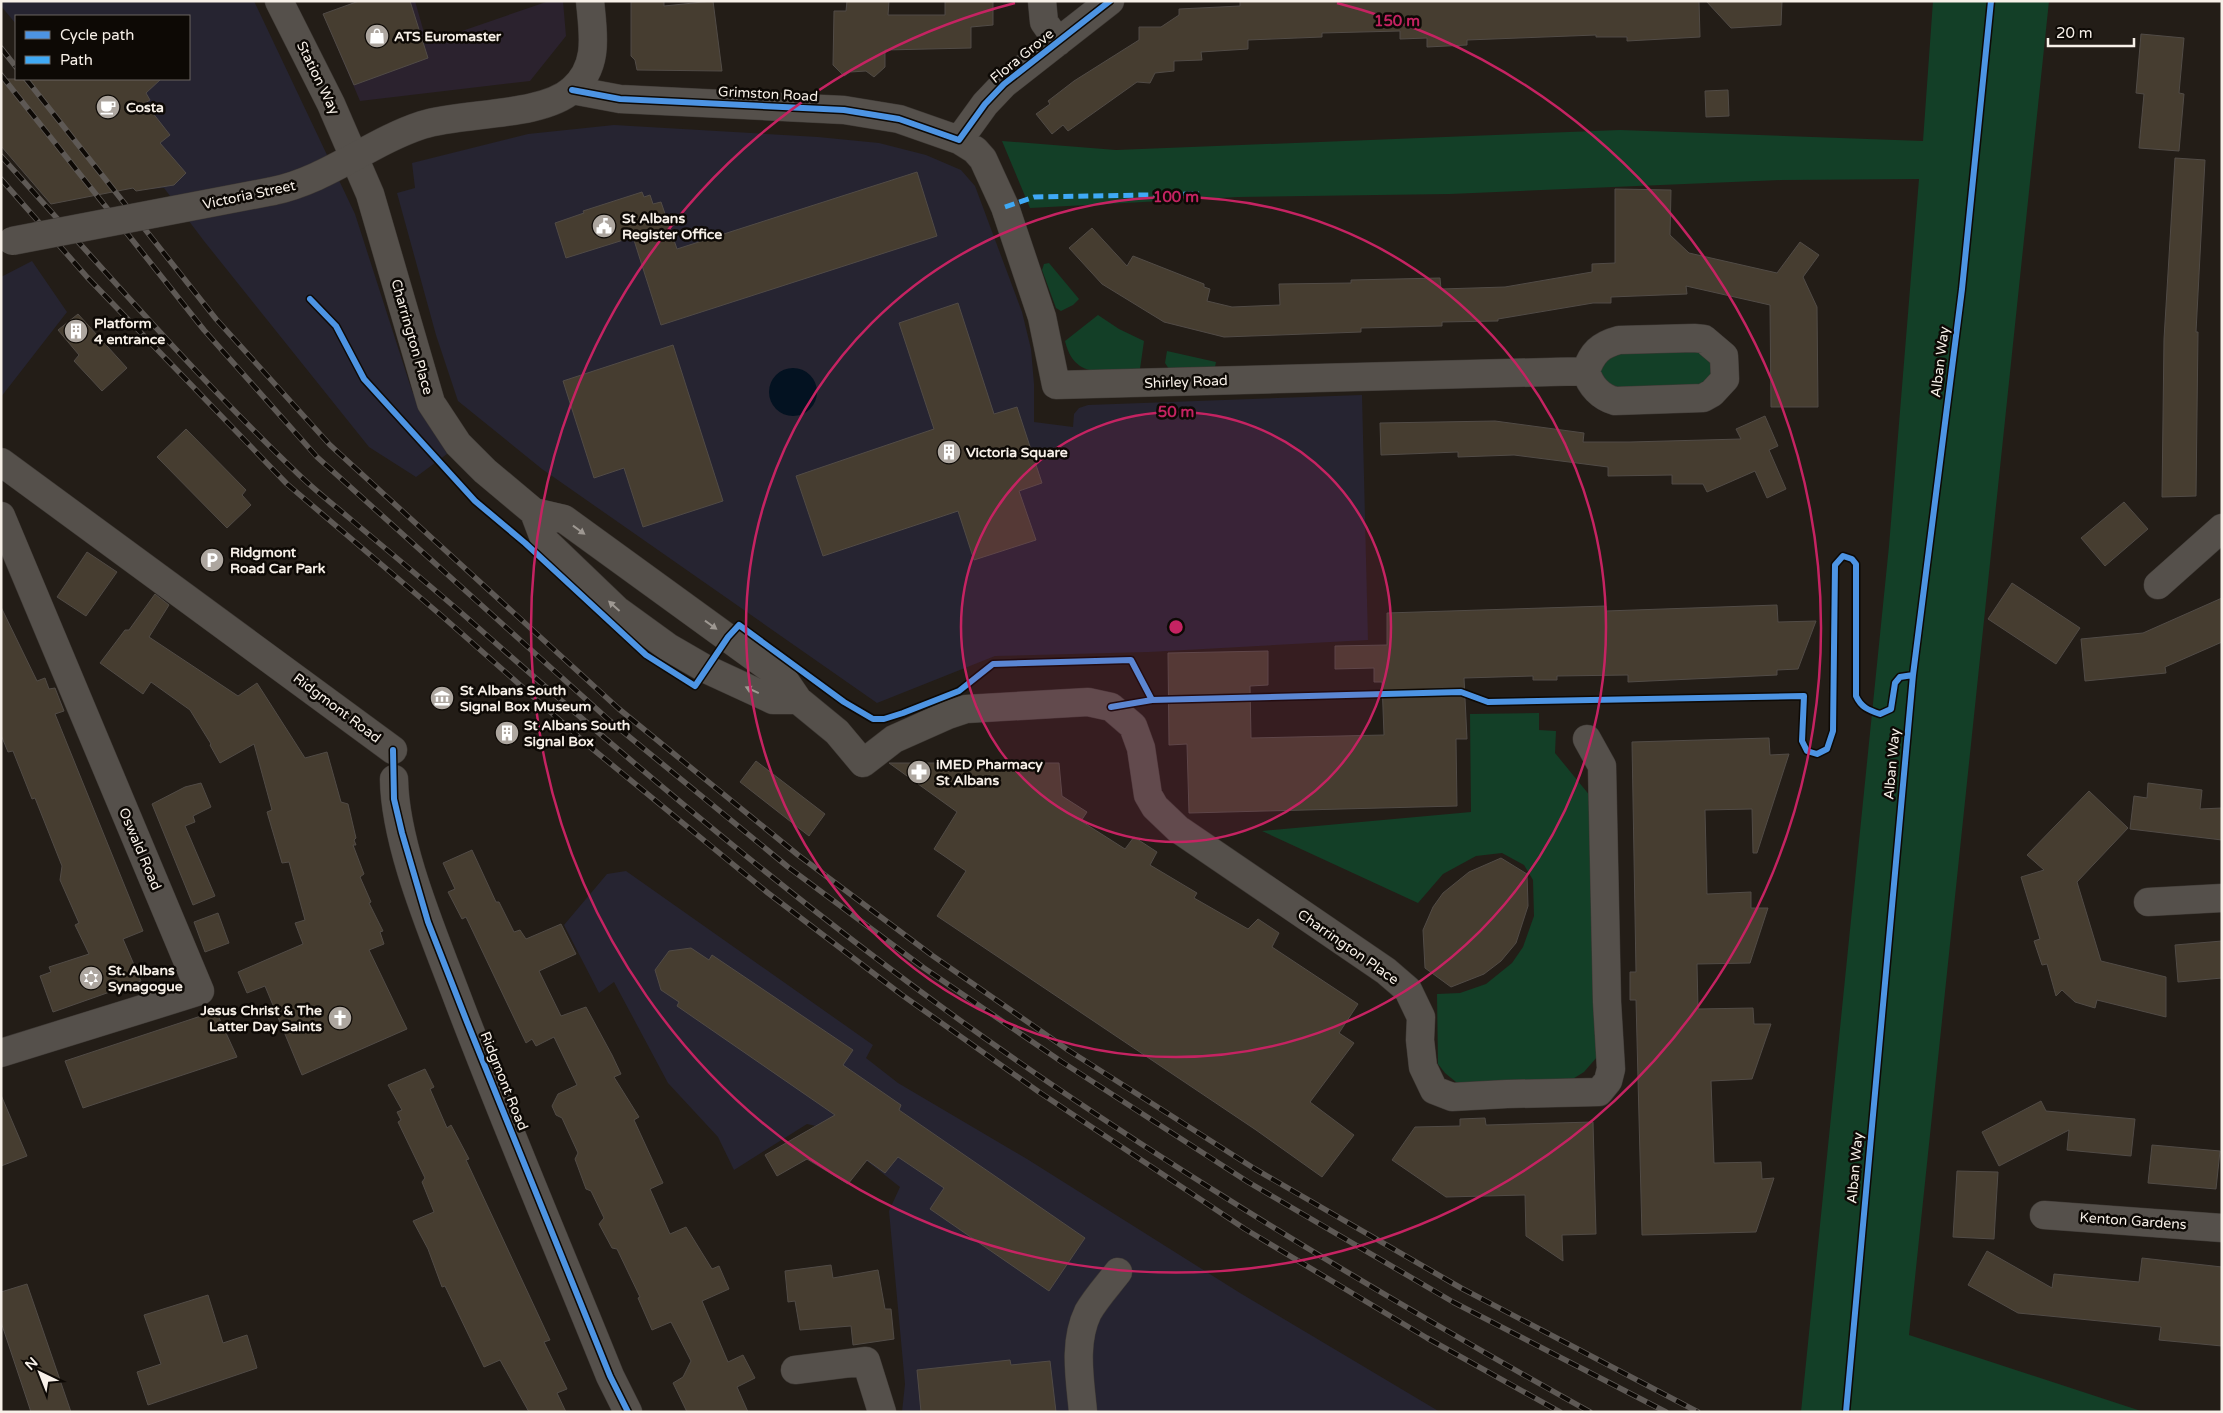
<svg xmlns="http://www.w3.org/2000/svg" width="2223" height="1413" font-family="'Varela Round',sans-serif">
  <rect width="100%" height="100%" fill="#231d17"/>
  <path fill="#262431" d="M3,1h251l101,213 57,177 35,63 -31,23 -47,-30 -165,-206 -40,-53 -16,1 -88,-110h129v-63h-173v8l-15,-18z
    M614,125l204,12 61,6 47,12 35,15 14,16 47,126 9,37 3,35v38l39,5 1,-13 5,-6 9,-3 274,-10 6,245 -219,12 -154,4 -118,47 -335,-234 -84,-68 -22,-66 -39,-142 18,-5 -3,-25 116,-29z
    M32,261l35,51 -66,85v-120z
    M626,871l247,174 -7,13 32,25 129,76 213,134 200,119h-538l3,-28 -16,-173 11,-24 -75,-59 -18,-4 -73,46 -16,-33 -50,-54 -54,-101 -15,11 -35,-68 43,-51z"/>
  <path fill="#2b222e" d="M363,1h52l12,42 122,-42h14l3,35 -36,45 -170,20 -37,-87z"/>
  <path fill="#133f27" d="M1933,1h116l-140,1334 235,77h-343l88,-866 30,-367 -138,1 -331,14 -212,3 -208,11 -28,-67 114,9 504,-20 303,11z
    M1049,263l30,36 -6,6 -12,6 -5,-3 -14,-38 2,-6z
    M1098,315l21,14 25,12 -4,28c-34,1 -65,13 -75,-28z
    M1693,347c15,11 28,19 11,37l-88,6 -15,-15v-10l7,-11z
    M1167,351l49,11 -1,5 -46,2 -4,-6z
    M1539,713v17l17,1 -1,22 36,44 6,260 -13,15 -13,8 -95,6 -20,-4 -11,-9 -7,-9 -1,-70 23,-1 26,-9 26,-21 11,-16 11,-31 -1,-36 -9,-15 -22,-12 -26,3 -33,18 -25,29 -156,-72 209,-19 -1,-98z"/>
  <path fill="#031221" d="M769 392a24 24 0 1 1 48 0a24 24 0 1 1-48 0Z"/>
  <path fill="#463d30" stroke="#514b46" d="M359,1h51l18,57 -74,27 -31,-71z
    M631,1h33v5l49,-5 9,70 -85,-1 -2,-10 -4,-4z
    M847,1h42l-1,14h57v-14h48v24l-22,2v21l-86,2v17l-11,10 -8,-6 -16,1 -6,4 -11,-11 1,-54h12z
    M1240,1h459l1,36 -73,4v-4h-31v-2l-129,5v5l-40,2v-9l-27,1v-8l-78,2v4l-74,3v9l-47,3 1,8 -28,1v10l-19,2 -5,10 -13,-1 -69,49 -5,-6 -11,9 -16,-20 14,-10 -2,-3 26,-20 65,-41v-13h22l18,-12v-6l61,-3z
    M1706,1h76l-1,24 -50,3z
    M2141,34l43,4 -5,55 5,1 -5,57 -40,-3 5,-54 -8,-1z
    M1,79h160l-15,14 4,7 -5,3 25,32 -10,8 26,30 -12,12 -38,6 -3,-3 -82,16 -50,-58z
    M1728,90l1,26 -23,1 -1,-26z
    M2175,158l30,2 -9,172h2l-2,164 -34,1 2,-158z
    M917,172l20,64 -276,89 -28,-88 -67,21 -11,-35 29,-10 -1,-2 59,-19 2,5 6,-2 3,9 8,-2 16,47z
    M1615,189l56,1 -1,45 19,18 88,20 23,-31 19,13 -16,22 14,30 1,100h-47l-1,-102 -84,-19 1,8 -76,3v6h-18l-95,16v2l-56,1v4l-81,2v4l-137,5 -60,-15 -62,-38 -33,-36 23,-20 35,38 6,-10 71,28v3l6,2 -3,12 25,6 48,-2 -1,-21 72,-1v-3l89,-2 1,11 64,-2 87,-15v-8l23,-1z
    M958,303l36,111 23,-7 25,76 -23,8 17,49 -62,20 -16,-49 -135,45 -27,-80 138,-47 -35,-106z
    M78,314l49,54 -25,23 -28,-30 5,-6 -21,-25z
    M673,345l50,156 -80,26 -19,-59 -30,10 -31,-97z
    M1765,416l13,30 -9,4 17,39 -19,9 -12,-27 -48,21 -4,-8h-31v-9l-64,1v-9l-94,-12 -56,2v-5l-77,3 -1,-32 115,-2 89,12 -1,9h47l111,-3 -5,-10z
    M186,429l60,61 -4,5 9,10 -24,23 -70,-71z
    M2124,502l24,27 -43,37 -24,-28z
    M87,552l30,20 -31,44 -29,-19z
    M2012,583l68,45 -24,36 -68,-45z
    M155,594l14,11 -20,32 89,59 19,-13 48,75 22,-6 14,50 7,2 8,34 -2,2 2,5h-3l11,29 -4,3 11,25 -2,1 14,28 -3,1 4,12 -15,6 38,79 -105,46 -37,-89 -18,7 -9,-21 65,-28 -8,-21 10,-3 -16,-58 -7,1 -15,-51 5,-2 -18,-66 -34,19 -10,-18 1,-1 -21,-34 -39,-28 -8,12 -43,-31 25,-33h4z
    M2222,598v44l-57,25 1,6 -81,8 -4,-42 62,-6z
    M1777,605l1,17 38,-1 -18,48 -21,1v5l-149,7v-7l-71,1v4h-24v-4l-69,2 3,61h-11l1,67 -268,7 -2,-69 -18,1 -1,-92 100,-2v34l-18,1 1,52 133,-3 -2,-53h-8v-14l-39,1v-23l52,-1v-32l219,-7v5z
    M1,607l36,74 8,-3 4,11 6,-1 9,23 -9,3 88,217 -20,8 18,42 -88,31 -13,-36 11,-4 -2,-5 40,-13 -14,-29 4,-2 -19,-43 2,-14 -27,-68 -3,1 -19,-48 -5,1 -7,-17z
    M1769,738l1,17 19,-1 -32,99h-4l-1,-44 -47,1 2,84 44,-2v16h17l-18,55 -53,1 1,45 55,-1 1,16h17l-19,55 -41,2 3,82 47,-1 1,17 12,-1 -18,54 -114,3 -6,-235h-6v-28h6l-4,-230z
    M756,761l69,53 -16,22 -69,-54z
    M889,763h170l3,33 25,16 -6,9 44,28 9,-12 23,15 -7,13 47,28 -3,5 54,31 10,-10 21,14 -7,14 86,57 -19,29 15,10 -44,59 44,33 -32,42 -66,-47 -319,-214 29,-45 -32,-22 23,-37z
    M201,783l10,24 -18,9 2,6 -10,4 30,70 -22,9 -41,-101 33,-17z
    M2148,783l54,7 -2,19 22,-1v32l-92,-11 4,-33 13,2z
    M2089,791l39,37 -51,54 24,79 65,16v40l-69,-17 -2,8 -20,-6 -13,-12 -6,6 -9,-32 -5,1 -8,-24 6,-2 -19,-62 23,-7 -17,-15z
    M472,850l24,52h3l15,30 6,-2 6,9 35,-15 15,30 -37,17 22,45 25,-9 26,48 9,19 -7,3 25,40 -5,3 29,63 -13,6 20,45 16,-7 26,42 7,-3 10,23 -27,12 26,61 15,-7 12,23 -18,9 11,25h-61l-14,-29 10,-6 8,-16 -20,-39 -19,8 -14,-32 2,-1 -23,-48 -5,-1 -13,-24 5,-6 -13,-27 -5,-2 -11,-30 3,-6 -16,-35 -6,-3 -4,-9 6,-12 19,-9 -23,-48 -18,9 -4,-7 -6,4 -60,-126 -4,2 -14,-27 7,-3 -12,-26z
    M1501,858l26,16 1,32 -12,37 -15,18 -17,13 -33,13 -26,-19 -2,-38 10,-23 10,-14 26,-21z
    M218,913l11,30 -24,9 -11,-30z
    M2222,941v37l-44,4 -3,-37z
    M691,948l18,12 3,-5 141,95 -10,15 58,40 -2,5 186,128 -36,53 -119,-82 14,-21 -46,-31 -13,16 -18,-13 -19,24 -41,-25 -30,17 -12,-21 70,-40 -158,-109 2,-4 -18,-12 -6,-20 14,-19z
    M216,1011l21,46 -154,51 -18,-47z
    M425,1069l9,18 -4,2 17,39 4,-3 18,34 -3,1 84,180 -6,2 23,47 -10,4 9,19h-37l-29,-52 -16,7 -39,-81 -3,1 -14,-38 -15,-28 21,-9 -12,-30 3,-4 -27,-56 3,-2 -4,-8 5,-2 -14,-25z
    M1,1095l26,61 -26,10z
    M2041,1101l5,10 89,8 -4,37 -64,-6 2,-20 -70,36 -17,-34z
    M1485,1118l1,7 107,-3 3,112 -34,1 1,26 -37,-25 -1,-41 -79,2 -54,-37 23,-33 45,-1v-7z
    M2152,1145l68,6 -4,38 -68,-6z
    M1957,1171l41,1 -4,67 -41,-2z
    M1987,1251l65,37 2,-14 85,8 3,-24 80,9v79l-63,-6 2,-13 -143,-14 -50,-28z
    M831,1265l2,13 45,-8 7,39h6l3,30 -41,6 -2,-19 -51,4 -5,-29 -7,1 -3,-31z
    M27,1284l44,128h-40l-30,-90v-30z
    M208,1295l15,48 24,-8 10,33 -109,37 -11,-33 24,-8 -17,-49z
    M1010,1360l1,5 39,-4 6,51h-135l-4,-42z"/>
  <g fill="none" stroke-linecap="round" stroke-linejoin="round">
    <g stroke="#3e3935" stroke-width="29">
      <path id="minor" d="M279,1l52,103 39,90 61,209 27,41 27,27 49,41 30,7 219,159 15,22 39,32 26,31 31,-24 54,-24 18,-6 122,-7 23,5 22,19 8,22 7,47 7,12 23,22 208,142 22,19 13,27 -1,23 3,27 11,23 18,7 55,-3 92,-2 9,-11 3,-12 -4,-67 -5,-236 -15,-27
        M1042,1l2,21 14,20
        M572,90l48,9 224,11 55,9 60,21 16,10 8,9 22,48 37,110 14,68 530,-14c4,15 15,26 29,30l88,-3 9,-5 13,-14 -1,-23 -20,-17 -10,-1 -75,2c-19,5 -27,13 -33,31
        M959,140l26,-36 19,-20 106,-83
        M1,462l392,288
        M534,512l11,29 72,69 51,37 38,22 67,31h25
        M1,516l199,475 -199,62
        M2158,585l64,-57
        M394,779c1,65 37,149 60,210 49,130 104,258 156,387l18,36
        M2148,902l74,-4
        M2044,1215l178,13
        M795,1370l71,-9 16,51
        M1083,1412c-3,-33 -10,-69 5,-100 8,-14 20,-27 30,-40"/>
    </g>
    <g stroke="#3e3935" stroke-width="29">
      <path id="secondary" d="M273,191c54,-11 97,-49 149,-66 41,-13 119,-8 150,-35 28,-24 21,-57 18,-89"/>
    </g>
    <use href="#minor" stroke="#55504b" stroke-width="28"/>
    <use href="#secondary" stroke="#55504b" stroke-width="28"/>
    <g stroke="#5e5955" stroke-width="5.5">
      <path id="rail" d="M1,48l15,19
        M1,75l203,255 113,127 293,264 178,146 136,101 138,94 186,120 205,120 213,110
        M26,79l190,240 114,126 289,264 179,146 135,101 135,94 187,119 206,119 237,124
        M1,156c96,106 190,215 293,314 17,17 36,32 54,47 39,33 79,66 117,99 186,165 377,326 583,466 175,119 357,227 542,330
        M1,179l86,98 200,207 156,133 146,129 179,147 134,102 137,97 206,137 182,109 133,74"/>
    </g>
    <use href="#rail" stroke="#0d0905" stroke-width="4" stroke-dasharray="11" stroke-linecap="butt"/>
    <g stroke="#3e3935" stroke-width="29" stroke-linecap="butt">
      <path id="secondary-bridge" d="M12,241l261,-50"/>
    </g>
    <use href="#secondary-bridge" stroke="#55504b" stroke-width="28"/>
    <path stroke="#3fa9f5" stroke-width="5" stroke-dasharray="10 5" stroke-linecap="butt" d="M1005,207l29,-10 165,-3"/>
    <g stroke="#0d0905" stroke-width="9">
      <path id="cycleway" d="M572,90l48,9 224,11 55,9 60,21 26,-36 19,-20 106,-83
        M310,299l26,27 28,53 111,122 50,42 121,112 49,31 33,-49 11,-12 105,77 29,17h11l19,-6 56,-22 34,-27 138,-4 21,40
        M1111,707l41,-7 309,-8 27,10 316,-6 -2,45 5,10 10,3 10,-5 6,-18 2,-166 8,-9 9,3 4,5v132c5,11 12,14 24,18l11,-5 4,-26 5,-6 13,-2
        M393,750l1,49 8,34 26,89 39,100 143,354 18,36
        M1846,1412l67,-737 49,-386 29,-288"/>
    </g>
    <use href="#cycleway" stroke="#4d94e3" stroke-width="6"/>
  </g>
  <defs><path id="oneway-solid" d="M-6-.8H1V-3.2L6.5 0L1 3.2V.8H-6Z" transform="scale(1.25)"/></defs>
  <g fill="#9e9892">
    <use href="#oneway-solid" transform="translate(579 530) rotate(36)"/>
    <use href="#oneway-solid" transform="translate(614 606) rotate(-138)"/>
    <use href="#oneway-solid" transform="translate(711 625) rotate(36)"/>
    <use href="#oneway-solid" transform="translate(752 690) rotate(-155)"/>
  </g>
  <circle cx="1176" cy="627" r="215" fill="#c52362" fill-opacity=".12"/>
  <g fill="none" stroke="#c52362" stroke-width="2.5">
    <circle cx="1176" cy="627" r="215"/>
    <circle cx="1176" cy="627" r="430"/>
    <path d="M1337 3A645 645 0 1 1 1015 3"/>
  </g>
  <defs>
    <g id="shop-disc" transform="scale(1.25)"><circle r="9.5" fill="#ada69f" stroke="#0d0905"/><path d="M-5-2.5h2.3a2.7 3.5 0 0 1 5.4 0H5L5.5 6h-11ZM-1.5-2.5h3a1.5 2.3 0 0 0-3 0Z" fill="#fff"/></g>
    <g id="cafe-disc" transform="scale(1.25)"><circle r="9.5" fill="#ada69f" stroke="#0d0905"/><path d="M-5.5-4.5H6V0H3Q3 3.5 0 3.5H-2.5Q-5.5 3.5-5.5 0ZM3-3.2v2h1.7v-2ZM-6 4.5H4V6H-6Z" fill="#fff"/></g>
    <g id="civic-disc" transform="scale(1.25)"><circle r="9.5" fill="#ada69f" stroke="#0d0905"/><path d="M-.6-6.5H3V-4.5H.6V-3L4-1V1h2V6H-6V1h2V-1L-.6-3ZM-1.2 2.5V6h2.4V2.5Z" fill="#fff"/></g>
    <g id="building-disc" transform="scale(1.25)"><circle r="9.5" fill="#ada69f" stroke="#0d0905"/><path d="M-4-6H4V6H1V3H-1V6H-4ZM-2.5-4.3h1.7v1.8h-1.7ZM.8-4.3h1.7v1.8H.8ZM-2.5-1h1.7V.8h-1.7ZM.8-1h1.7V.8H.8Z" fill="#fff"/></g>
    <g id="parking-disc" transform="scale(1.25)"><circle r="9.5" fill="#ada69f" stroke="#0d0905"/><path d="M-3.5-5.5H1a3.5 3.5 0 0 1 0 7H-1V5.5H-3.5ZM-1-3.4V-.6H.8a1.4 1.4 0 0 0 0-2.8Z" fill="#fff"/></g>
    <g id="museum-disc" transform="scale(1.25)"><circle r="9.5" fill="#ada69f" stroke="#0d0905"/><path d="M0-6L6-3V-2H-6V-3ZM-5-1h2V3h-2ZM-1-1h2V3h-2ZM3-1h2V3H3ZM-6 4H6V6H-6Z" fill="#fff"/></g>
    <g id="pharmacy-disc" transform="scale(1.25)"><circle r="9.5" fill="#ada69f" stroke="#0d0905"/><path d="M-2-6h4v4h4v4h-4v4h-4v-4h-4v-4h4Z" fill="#fff"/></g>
    <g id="synagogue-disc" transform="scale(1.25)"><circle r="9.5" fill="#ada69f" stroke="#0d0905"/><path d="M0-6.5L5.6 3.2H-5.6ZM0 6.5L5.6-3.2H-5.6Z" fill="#fff"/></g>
    <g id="church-disc" transform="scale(1.25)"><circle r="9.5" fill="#ada69f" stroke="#0d0905"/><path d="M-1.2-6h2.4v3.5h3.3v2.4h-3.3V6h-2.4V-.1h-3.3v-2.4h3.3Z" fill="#fff"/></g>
  </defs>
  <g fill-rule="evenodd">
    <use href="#shop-disc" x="377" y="36"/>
    <use href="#cafe-disc" x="108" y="107"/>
    <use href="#civic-disc" x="604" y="226"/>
    <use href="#building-disc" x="76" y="331"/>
    <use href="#building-disc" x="949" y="452"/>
    <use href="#parking-disc" x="212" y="560"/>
    <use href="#museum-disc" x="442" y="698"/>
    <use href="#building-disc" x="507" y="733"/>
    <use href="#pharmacy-disc" x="919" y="772"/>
    <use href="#synagogue-disc" x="91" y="978"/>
    <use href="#church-disc" x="340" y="1018"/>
  </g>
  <g text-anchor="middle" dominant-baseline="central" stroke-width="5" stroke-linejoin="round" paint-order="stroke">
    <g font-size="14" font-weight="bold" fill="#f7f0e8" stroke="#0d0905" text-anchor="start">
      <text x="394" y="36">ATS Euromaster</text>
      <text x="126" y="107">Costa</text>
      <text x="622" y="218">St Albans<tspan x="622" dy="16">Register Office</tspan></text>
      <text x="94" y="323">Platform<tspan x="94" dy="16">4 entrance</tspan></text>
      <text x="966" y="452">Victoria Square</text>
      <text x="230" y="552">Ridgmont<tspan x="230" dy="16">Road Car Park</tspan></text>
      <text x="460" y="690">St Albans South<tspan x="460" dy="16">Signal Box Museum</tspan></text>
      <text x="524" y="725">St Albans South<tspan x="524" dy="16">Signal Box</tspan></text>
      <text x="936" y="764">iMED Pharmacy<tspan x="936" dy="16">St Albans</tspan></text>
      <text x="108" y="970">St. Albans<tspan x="108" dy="16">Synagogue</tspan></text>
      <text x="322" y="1010" text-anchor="end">Jesus Christ &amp; The<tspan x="322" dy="16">Latter Day Saints</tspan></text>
    </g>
    <g font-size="14" fill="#f7f0e8" stroke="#0d0905">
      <text transform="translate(1022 56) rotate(-39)">Flora Grove</text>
      <text transform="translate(318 78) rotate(64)">Station Way</text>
      <text transform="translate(768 94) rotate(3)">Grimston Road</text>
      <text transform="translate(249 195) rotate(-12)">Victoria Street</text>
      <text transform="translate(412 337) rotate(74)">Charrington Place</text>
      <text transform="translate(1940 362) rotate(-83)">Alban Way</text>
      <text transform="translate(1186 382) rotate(-2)">Shirley Road</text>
      <text transform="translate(337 708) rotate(37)">Ridgmont Road</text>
      <text transform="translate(1892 764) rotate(-85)">Alban Way</text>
      <text transform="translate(140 849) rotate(67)">Oswald Road</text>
      <text transform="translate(1348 947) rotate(35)">Charrington Place</text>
      <text transform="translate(504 1081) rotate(68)">Ridgmont Road</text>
      <text transform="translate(1855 1168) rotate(-85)">Alban Way</text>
      <text transform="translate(2133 1221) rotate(4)">Kenton Gardens</text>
    </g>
  </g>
  <circle cx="1176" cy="627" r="8" fill="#c52362" stroke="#0d0905" stroke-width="2.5"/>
  <g font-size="15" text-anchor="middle" font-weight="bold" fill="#c52362" stroke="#0d0905" stroke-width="5" stroke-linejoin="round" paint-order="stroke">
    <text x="1397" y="26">150 m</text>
    <text x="1176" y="202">100 m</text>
    <text x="1176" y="417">50 m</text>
  </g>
  <rect width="2223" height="1413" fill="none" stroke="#f7f0e8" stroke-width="5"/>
  <rect x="15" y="15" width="175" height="65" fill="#0d0905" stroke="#6b6560"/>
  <rect x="25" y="31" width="25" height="8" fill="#4d94e3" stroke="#6b6560"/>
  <text x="60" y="40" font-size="15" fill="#f7f0e8">Cycle path</text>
  <rect x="25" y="56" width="25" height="8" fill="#3fa9f5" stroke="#6b6560"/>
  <text x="60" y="65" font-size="15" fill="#f7f0e8">Path</text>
  <g transform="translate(40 1373) rotate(317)" stroke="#0d0905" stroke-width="4" paint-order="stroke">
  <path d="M0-4L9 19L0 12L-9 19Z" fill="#f7f0e8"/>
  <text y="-8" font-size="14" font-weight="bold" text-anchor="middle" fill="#f7f0e8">N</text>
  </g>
  <path d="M2048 38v8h86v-8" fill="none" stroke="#f7f0e8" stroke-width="2.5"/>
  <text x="2056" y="38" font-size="15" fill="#f7f0e8" stroke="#0d0905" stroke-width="4" paint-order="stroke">20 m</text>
</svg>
